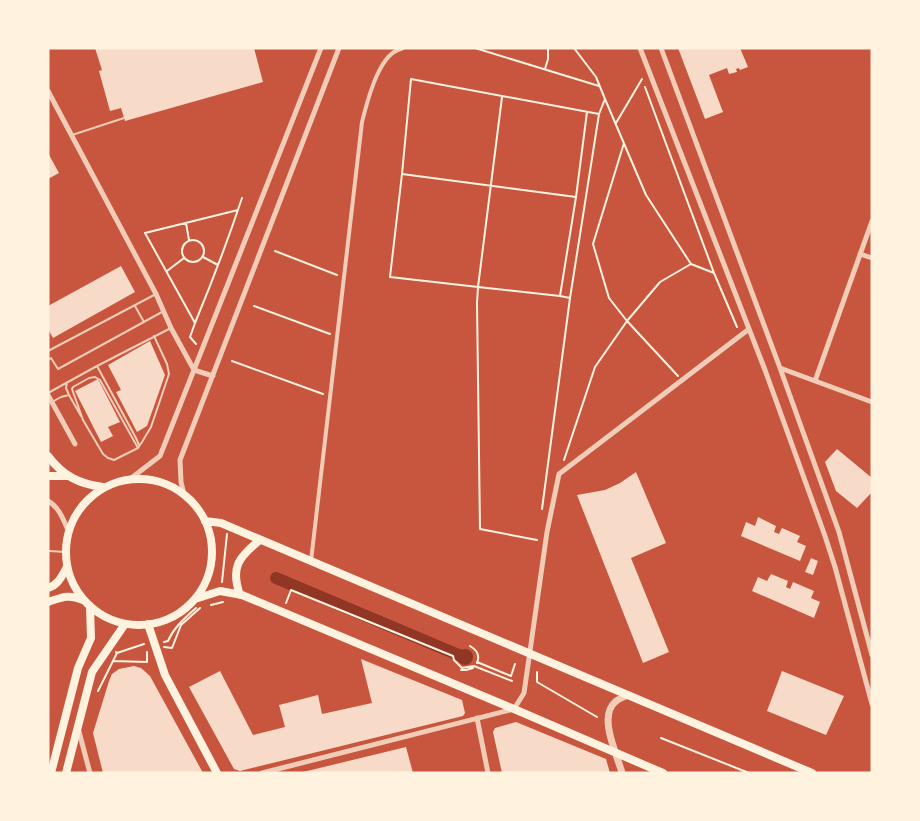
<svg xmlns="http://www.w3.org/2000/svg" width="920" height="821" font-family="Ubuntu,sans-serif">
  <rect width="100%" height="100%" fill="#c8553d"/>
  <path fill="#8f3625" d="M457 657a8 8 0 1 1 16 0a8 8 0 1 1-16 0Z"/>
  <g fill="none" stroke-linecap="round" stroke-linejoin="round">
    <path stroke="#8f3625" stroke-width="12" d="M276,578l185,78"/>
  </g>
  <path fill="#f7dbc8" d="M95,48h159l9,34 -138,39 -4,-13 -11,3 -11,-40 3,-1z
    M678,48h62l8,19 -8,3 -1,-2 -3,1 1,3 -8,2 -2,-6 -18,7 14,37 -18,7z
    M48,153l11,20 -11,6z
    M121,266l14,26 -82,46 -5,-9v-23z
    M150,341l15,34 -18,51 -10,6 -21,-40 5,-2 -13,-25z
    M98,379l22,43 -12,5 5,9 -12,6 -26,-51z
    M837,449l35,29v14l-15,16 -21,-17 -11,-29z
    M636,472l30,71 -35,15 38,94 -26,11 -66,-168 28,-5 15,-7z
    M758,517l18,9 -2,6 5,2 3,-6 18,8 -3,6 9,4 -6,15 -59,-25 5,-14 9,4z
    M811,558l7,3 -5,14 -8,-3z
    M771,574l17,7 -2,6 4,2 3,-7 21,9 -3,7 9,4 -6,16 -62,-27 6,-14 9,4z
    M361,659l101,41 3,13 -2,3 -223,55 -6,-2 -45,-82 31,-16 33,64 32,-8 -6,-22 39,-10 4,19 50,-11z
    M134,666l7,2 9,8 53,97h-100l-10,-40 16,-52 3,-7 7,-5z
    M782,671l62,25 -18,39 -59,-24z
    M516,722l90,37 4,14h-108l-9,-41 2,-4z
    M406,747l7,26h-110v-1z"/>
  <g fill="none" stroke-linecap="round" stroke-linejoin="round">
    <path stroke="#fff3e0" stroke-width="2" d="M475,48l124,38
      M574,48l22,29 9,22 -6,15 -188,-35 -9,95 174,23 11,-85
      M545,69l3,-10v-11
      M645,87l69,186
      M605,99l41,96 45,69 23,9 23,54
      M616,123l26,-44
      M402,174l-12,103 88,10 24,-190
      M238,210l-93,23 50,90c17,-41 33,-83 47,-125
      M186,223l3,17
      M182 251a11 11 0 1 1 22 0a11 11 0 1 1-22 0Z
      M275,251l62,24
      M203,257l15,8
      M167,271l17,-13
      M570,298l-10,-2 16,-99
      M254,306l76,28
      M195,323l-5,14 6,7
      M232,361l91,33
      M678,376l-51,-55 33,-39 31,-18
      M564,460l31,-93 32,-46 -18,-23 -16,-54 31,-101
      M542,509l28,-211 29,-184
      M537,540l-57,-11 -3,-226 1,-16 82,9
      M222,582l5,-48
      M286,603l5,-13 162,66 1,4 8,8 12,-2 38,15
      M211,605l12,-3
      M164,642l4,-1c6,-14 17,-23 28,-33
      M470,646c7,4 10,10 7,17
      M164,647l8,1 9,-23 19,-17
      M116,652l1,1 27,-9
      M117,653l-4,8 34,1v-10
      M477,662l34,14 4,-12
      M461,670h5l7,-2
      M537,672v10l60,35
      M98,691l15,-30
      M661,738l88,35"/>
    <path stroke="#f1ccb7" stroke-width="2" d="M72,135l52,-17
      M135,306l9,16
      M48,351l108,-57
      M48,360l3,-2 7,11 104,-57
      M67,382l-1,6 3,7
      M48,393l49,-27
      M52,402l9,-5 8,-2 12,21
      M139,445l-3,-7 -39,-72 74,-38
      M138,448l-38,-68 -5,-3 -6,1 -16,9 -1,2 11,31 20,34 5,4 6,2 24,-12 4,-6 9,-15 18,-53 -2,-10 -13,-28
      M49,551l17,1"/>
    <path stroke="#f1ccb7" stroke-width="4" d="M311,561l51,-439c5,-20 15,-59 32,-70 3,-2 6,-3 9,-4"/>
    <path stroke="#f1ccb7" stroke-width="5" d="M640,48l125,322 60,166 10,31 37,137
      M661,48l119,320 59,164 33,123
      M48,91l108,203 15,34 23,42
      M860,254l12,4
      M780,368l92,34
      M194,370l19,6
      M815,381l57,-160
      M48,395l27,49
      M130,479l30,-23 161,-408
      M184,494l-3,-12 -1,-22 159,-412
      M48,501c11,6 15,18 20,29
      M477,718l11,55
      M78,728l12,45
      M262,773l252,-64 10,-16 23,-161 12,-58 190,-145"/>
    <path stroke="#f1ccb7" stroke-width="7" d="M622,773c-5,-19 -24,-56 -7,-71 3,-3 9,-5 13,-7"/>
    <path stroke="#fff3e0" stroke-width="8" d="M48,588c10,-3 14,-12 19,-21
      M48,602c15,-5 20,-8 35,-2
      M148,624l17,51 52,98"/>
    <path stroke="#fff3e0" stroke-width="8" d="M48,456c15,20 31,28 55,31
      M48,476h20
      M66 552a73 73 0 1 1 146 0a73 73 0 1 1-146 0Z
      M205,521l16,2 591,250
      M240,595c-10,-28 -1,-38 20,-55
      M195,599l25,-8 22,4 272,114 149,64
      M51,773l27,-105 13,-30 -1,-32
      M66,773l26,-101 33,-48"/>
  </g>
  <rect width="920" height="821" fill="none" stroke="#fff3e0" stroke-width="99"/>
</svg>
